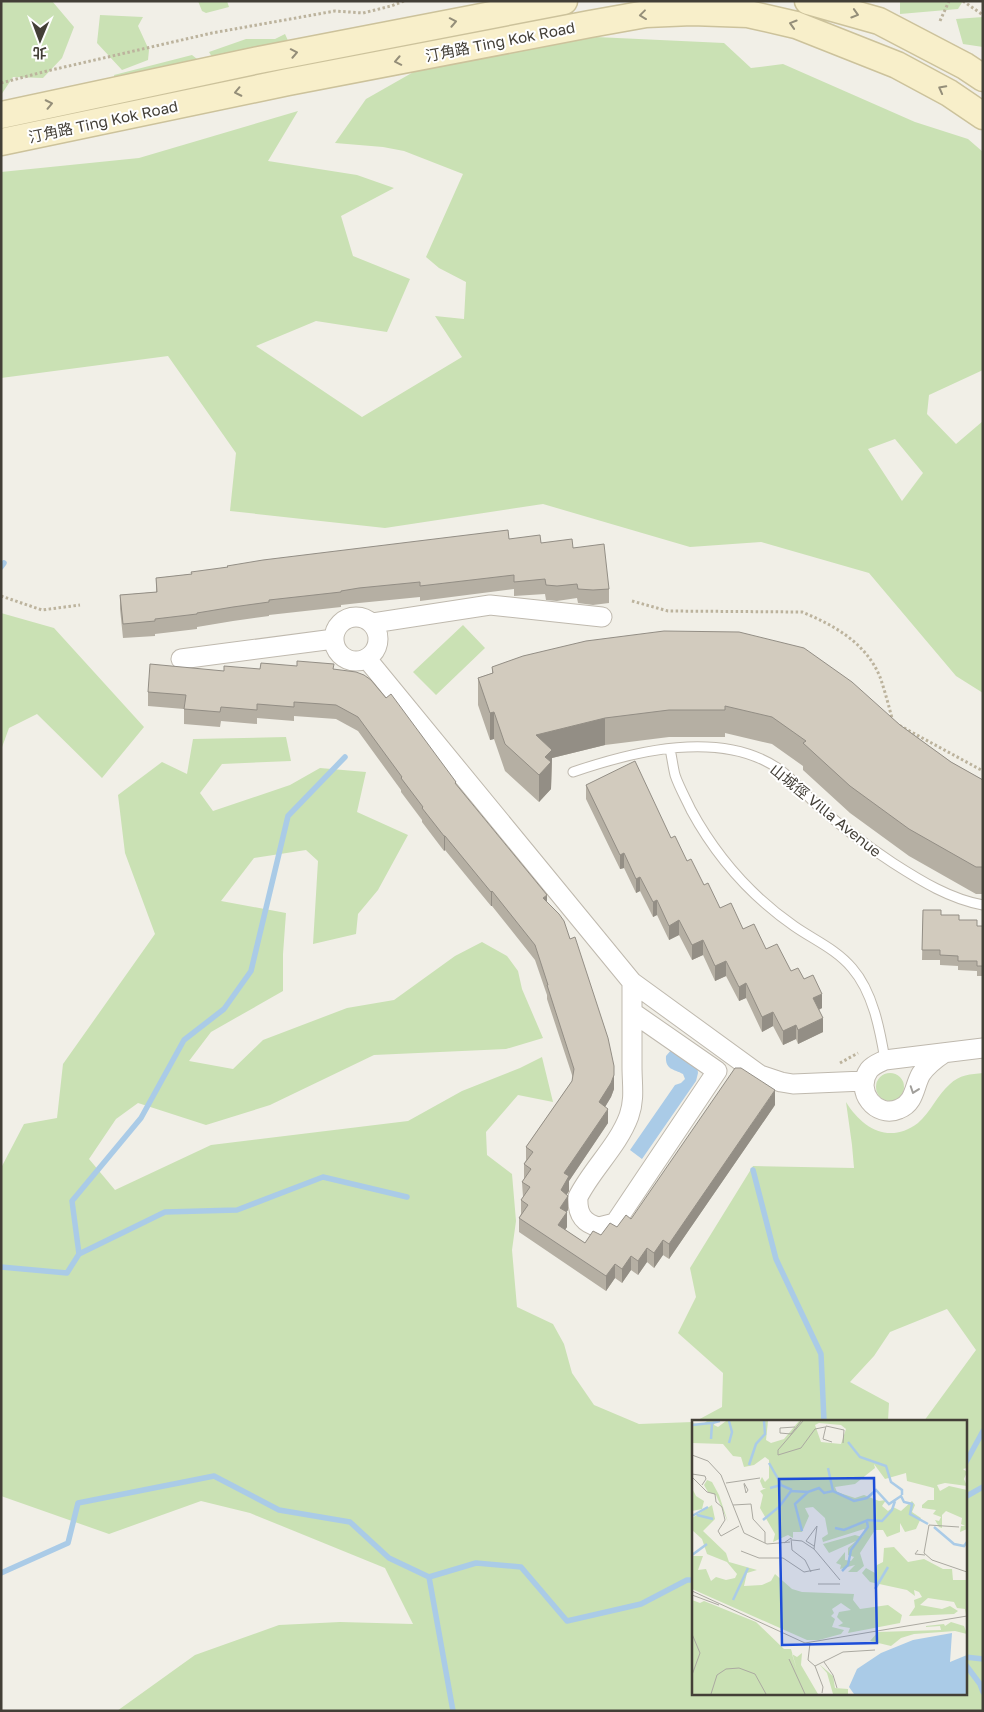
<svg xmlns="http://www.w3.org/2000/svg" width="984" height="1712" font-family="'Golos Text','Noto Sans TC',sans-serif">
  <rect width="100%" height="100%" fill="#f1efe7"/>
  <path fill="#cae1b4" fill-rule="evenodd" d="M1,1h51l22,26 -12,31 -19,20 -30,-1 -12,18z
    M198,1h29l2,6 -23,6 -4,-2z
    M900,1h63l-5,8 -58,5z
    M100,15l43,2 -5,9 11,24 -1,10 -26,10 -25,-27z
    M983,17v30l-20,-3 -7,-25z
    M285,34l5,11 -75,17 -6,-10 37,-13h29z
    M596,37l128,6 27,25 32,-4 132,58 53,17 15,13v218l-54,25 -2,19 29,30 27,-23v272l-27,-17 -87,-103 -108,-31 -71,5 -147,-43 -158,24 -155,-17 6,-58 -68,-97 -167,22v-206l138,-14 159,-47 -30,50 89,14 37,13 -53,28 12,40 57,23 -23,53 -71,-11 -60,25 106,71 100,-60 -27,-41 29,3 2,-37 -27,-14 -13,-11 37,-83 -59,-23 -21,-4 -48,-4 31,-44 51,-29zM895,439l28,34 -21,28 -34,-52z
    M192,55l10,8 -87,19 -1,-7z
    M1,613l53,15 90,99 -42,51 -65,-64 -28,14 -8,22z
    M463,625l22,23 -49,47 -23,-23z
    M286,737l5,24 -69,3 -22,29 13,18 77,-26 30,-17 46,4 -9,40 51,23 -30,55 -20,24 -2,20 -43,10 5,-83 -12,-11 -52,8 -33,43 65,12 -3,41v37l-72,41 -22,29 44,8 30,-29 84,-32 47,-8 61,-44 27,-14 25,14 11,15 4,18 21,49 -37,11 -132,6 -104,50 -64,20 -68,-22 -22,16 -27,40 26,31 96,-45 197,-24 54,-30 58,-23 22,-11 11,45 -35,-7 -32,37 1,23 25,19 4,47 -4,29 5,57 36,17 11,20 8,29 22,32 45,19 54,-2v271h272v-272h-41l52,-71 -29,-41 -57,23 -16,24 -24,26 39,21 -1,18h-192l26,-14 1,-34 -45,-40 18,-36 -6,-29 63,-102 101,2 -2,-23 -6,-43c16,26 43,43 72,21 13,-11 19,-28 32,-39 9,-9 21,-10 33,-11v638h-866l78,-56 84,-30 61,-3 73,2 -28,-56 -135,-55 -49,-12 -92,33 -108,-38v-328l23,-44 33,-6 6,-54 92,-130 -30,-81 -7,-58 44,-33 25,12 6,-35z
    M876 1087a14 14 0 1 1 28 0a14 14 0 1 1-28 0Z"/>
  <path fill="#aacbe7" d="M672,1049l25,15 1,9 -2,8 -54,78 -12,-9 45,-65 6,-2 4,-4 -2,-5c-9,-5 -18,-4 -17,-18z"/>
  <g fill="none" stroke-linecap="round" stroke-linejoin="round">
    <path stroke="#aacbe7" stroke-width="5.5" d="M1,567l3,-4
      M753,1170l23,89 45,95 3,67
      M79,1254l-7,-53 69,-83 43,-78 40,-31 27,-38 37,-155 57,-59
      M1,1267l66,6 12,-19 86,-42 72,-2 86,-33 84,20
      M965,1464l18,-33
      M965,1497l18,-10
      M1,1573l67,-30 10,-40 136,-27 65,34 71,12 39,36 40,19 47,-14 45,4 46,54 74,-17 46,-24h6
      M429,1577l24,134
      M965,1657l18,2
      M965,1664l15,20 3,8"/>
    <g stroke="#bfb9ae" stroke-width="11">
      <path id="service" d="M670,749c2,9 3,18 5,26 4,12 11,24 16,35 25,46 60,86 103,116 20,14 42,23 58,42 21,24 28,62 33,92
        M573,772c61,-21 148,-43 206,-3 14,10 26,25 39,37 24,21 49,40 75,57 28,18 57,36 90,42"/>
    </g>
    <g stroke="#bfb9ae" stroke-width="21">
      <path id="minor" d="M334 639a22 22 0 1 1 44 0a22 22 0 1 1-44 0Z
        M373,623l117,-18 112,12
        M181,659l153,-20
        M367,659l265,323 128,93 21,7 12,2 71,-3
        M632,1012l85,59 -102,152 -16,4c-16,-4 -22,-13 -21,-30 14,-28 40,-51 51,-81 6,-17 3,-32 3,-49 0,-29 0,-57 0,-85
        M944,1053c-9,6 -17,12 -23,21 -7,12 -6,29 -22,35 -23,10 -45,-18 -30,-39 4,-5 10,-7 16,-10l98,-12"/>
    </g>
    <g stroke="#ccc29b" stroke-width="29">
      <path id="secondary" d="M808,1l71,20 86,45 18,12
        M1,115l258,-55 305,-59
        M1,142l287,-60 302,-58 56,-10 46,-2 56,2 48,11 101,40 52,28 34,23"/>
    </g>
    <path stroke="#bcb39d" stroke-width="3" stroke-dasharray="2.5 2.5" stroke-linecap="butt" d="M963,1l20,14
      M940,21l9,-20
      M1,83l46,-12 165,-38 123,-22 28,2 28,-7 13,-5
      M1,596l41,14 38,-5
      M632,601l36,10 134,1c32,13 64,31 78,65 5,14 9,30 13,45l90,49
      M840,1063l18,-10"/>
    <use href="#service" stroke="#fff" stroke-width="9"/>
    <use href="#minor" stroke="#fff" stroke-width="19"/>
    <use href="#secondary" stroke="#f8efca" stroke-width="26"/>
  </g>
  <path fill="#b5afa3" d="M509,539l64,9 36,41v14l-16,2 -15,-2 -1,-5 -20,3 -11,-1 -1,-6 -31,2v-7l-94,12v-4l-61,6 -18,2v2l-72,8v1l-36,5 -36,6v2l-42,5v2l-32,2 -3,-29v-14l36,-3v-14z
    M492,667l408,58 51,37 32,18v114h-7l-67,-38 -59,-43 -47,-43v-4l-31,-22 -47,-11v4h-56l-64,8 -53,13 -1,31 -12,13 -34,-31 -11,-32 -4,1 -12,-35v-27l14,-5z
    M260,669h74l122,115 91,118 67,179v8l-3,8 -6,10 3,16 -39,58v10l-3,4 2,15 -2,2 1,15 -2,3 20,13 32,-16 14,-8 144,-114 -106,154 -6,-4 -9,13 -7,-6 -9,13 -7,-5 -9,13 -7,-5 -9,13 -87,-59v-14l2,-4v-14l2,-3 -1,-15 2,-3v-15l2,-4v-13l46,-66 1,-3 -26,-79v-4l-12,-35 -43,-54h-1l-46,-56 -1,1 -22,-29v-2l-21,-28v-2l-43,-59 -22,-12 -42,-3v5l-37,-3v6l-36,-3 -1,6 -36,-3v-15l-36,-3v-14l76,-21z
    M586,785l85,53 49,70 71,63 13,8 18,29 -3,2 4,22 -25,12 -2,-5 -13,6 -10,-19 -11,6 -16,-34 -7,3 -13,-25 -11,5 -12,-26 -11,5 -13,-25 -10,5 -12,-25 -4,2 -13,-26 -4,2 -12,-25 -4,1 -34,-70z
    M923,910l54,16h6v50h-6v-5l-19,-1v-4l-18,-1v-5h-18z"/>
  <path fill="#938e85" d="M494,712v27l-4,1v-27z
    M605,718v27l-53,13 -1,31 -12,13v-27l-3,-40z
    M444,836h1v14l-1,1z
    M624,853v15l-4,1v-14z
    M640,877v14l-4,2v-14z
    M492,891v15h-1v-14z
    M547,895v14l-4,-11z
    M657,900v15l-4,2v-15z
    M679,920v15l-10,5v-14z
    M703,940v15l-11,5v-15z
    M726,961v15l-11,5v-15z
    M746,983v15l-7,3v-14z
    M822,994v14l-9,4v-14z
    M773,1012v14l-11,6v-15z
    M823,1018v14l-25,12v-14z
    M796,1025v14l-13,6v-14z
    M614,1066v23l-3,8 -12,20v-15z
    M775,1090v15l-106,154v-15z
    M608,1109v14l-39,58v10l-8,13v-14l3,-17z
    M568,1196v14l-8,12v-14z
    M567,1212v15l-9,13v-15z
    M663,1240v15l-9,13v-15z
    M647,1248v14l-9,13v-14z
    M631,1256v14l-9,13v-14z
    M615,1264v14l-9,13v-15z"/>
  <path fill="#d2cbbe" stroke="#938e85" d="M508,530l1,9 31,-4 1,8 31,-4 1,9 31,-4 5,45 -16,1 -15,-1 -1,-5 -20,2 -11,-1 -1,-6 -31,3v-7l-94,11v-4l-61,6 -18,3v1l-72,8v2l-36,5 -36,6v1l-42,5v2l-32,3 -3,-29 37,-3 -1,-14 36,-4 -1,-2 37,-5 -1,-1 36,-6z
    M664,631l75,1 65,16 48,34 48,43 51,37 32,18v10l-1,1h1v76h-7l-67,-38 -59,-43 -47,-43 3,-2 -34,-24 -47,-11v4h-56l-64,8 -69,17 16,15 -7,7 6,5 -12,13 -34,-31 -11,-32 -4,1 -12,-35 15,-5 -1,-6 31,-11 63,-15z
    M297,661l37,3 -1,5 23,3 8,3 7,5 15,18 5,-4 65,88 -1,1 92,112 -4,3 16,16 5,7 6,18 5,-2 33,101 6,28v9l-3,8 -12,19 9,7 -44,64 5,3 -8,14 7,6 -8,12 7,4 -9,13 27,18 8,-12 8,4 9,-12 7,4 9,-12 5,4 104,-151h6l34,22 -106,154 -6,-4 -9,13 -7,-5 -9,13 -7,-5 -9,13 -7,-5 -9,12 -87,-58 9,-13 -7,-5 9,-13 -8,-5 9,-13 -7,-5 9,-12 -7,-5 46,-66 2,-12 -27,-84h1l-13,-40 -43,-54 -1,1 -46,-56h-1l-22,-28 1,-1 -22,-29 1,-1 -44,-60 -22,-12 -42,-3v5l-37,-3v6l-36,-3 -1,5 -36,-3 2,-14 -38,-3 2,-28 74,7v-5l36,3 1,-6 36,3z
    M635,761l36,77 4,-2 12,25 4,-2 13,26 4,-2 12,25 11,-5 12,26 11,-5 12,25 11,-5 14,27 7,-3 6,11 9,-4 9,19 -9,4 10,20 -25,12 -2,-5 -13,6 -10,-19 -11,5 -16,-34 -7,4 -13,-26 -11,5 -12,-26 -11,5 -13,-25 -10,6 -12,-26 -4,2 -13,-25 -4,2 -12,-26 -4,2 -34,-70z
    M923,910h18v5h18v5h18v6h6v40h-6v-5h-19v-5l-18,-1v-5h-18z"/>
  <defs><path id="oneway-chevron" d="M-2-3.5L2.5 0L-2 3.5" fill="none" stroke-width="1.6" stroke-linecap="round" stroke-linejoin="round" transform="scale(1.25)"/></defs>
  <g stroke="#948e79">
    <use href="#oneway-chevron" transform="translate(855 14) rotate(17)"/>
    <use href="#oneway-chevron" transform="translate(643 15) rotate(173)"/>
    <use href="#oneway-chevron" transform="translate(453 22) rotate(-11)"/>
    <use href="#oneway-chevron" transform="translate(793 24) rotate(-163)"/>
    <use href="#oneway-chevron" transform="translate(294 53) rotate(-11)"/>
    <use href="#oneway-chevron" transform="translate(398 61) rotate(169)"/>
    <use href="#oneway-chevron" transform="translate(942 89) rotate(-152)"/>
    <use href="#oneway-chevron" transform="translate(238 92) rotate(168)"/>
    <use href="#oneway-chevron" transform="translate(49 104) rotate(-12)"/>
  </g>
  <use stroke="#a19f9b" href="#oneway-chevron" transform="translate(914 1090) rotate(109)"/>
  <g text-anchor="middle" dominant-baseline="central" stroke-width="4" stroke-linejoin="round" paint-order="stroke">
    <g font-size="15" fill="#433f37" stroke="#fff">
      <text transform="translate(500 41) rotate(-11)">汀角路 Ting Kok Road</text>
      <text transform="translate(103 121) rotate(-12)">汀角路 Ting Kok Road</text>
      <text transform="translate(826 810) rotate(39)">山城徑 Villa Avenue</text>
    </g>
  </g>
  <g transform="translate(692 1420)">
    <rect width="275" height="275" fill="#f1efe7"/>
    <path d="M15,1h8l-1,4 4,2 8,-6h42l-2,19 5,3 13,-4 15,-18h168v47l-4,1 4,3 -3,7 3,7 -22,-3 -8,2 3,6 9,-5 18,4v39l-7,3 1,-6h4l-4,-2 1,-6 -16,-7 -4,4v13l-3,-1 -4,-7 4,1 2,-4 -8,-3 3,-4 -14,-2v-3l6,-5h6v-12l-27,-7 -1,-8 -21,6 -11,-15 1,4 -20,16 -20,3 2,5 18,6 9,-3 15,6 7,-1 -4,6 6,5 5,-4 8,4 11,-10 3,4 -3,7 9,6 -5,11 -11,3 -5,-9v9l-13,5 -4,-7h-8l-15,23 4,13 -7,6h-9l7,-7 -15,4 1,-4 -5,-2 9,-11v8l6,1 3,-4 -6,-2v-7l8,-7 -27,12 -6,-9 32,-9 7,2 4,-6 -2,-2 -41,13 -1,-4 6,-4 -3,-16 -12,-11 -8,1 4,8 -7,16h-9v6l-5,-3 -15,7 2,-8 -15,-26 3,-13 -3,-4 6,-3h-3l-3,-7 2,-4 3,5 4,-4v-18l-4,-3 -11,8 -10,2 -3,-10 -8,-1 -10,-12 -31,-1v-20l10,2zM127,3l22,2 5,4 -5,15 -20,-2 -6,-17zM15,60l5,2 7,13 9,27 -12,-27 -8,-3 -4,-7zM0,68l4,8 8,5 -2,8 -10,2zM20,85l3,14 -12,12 23,22 3,9 28,8 -10,3 -3,13 18,-1 9,-4 4,-7 17,15 10,3 52,2 -1,6 7,9 28,-4 14,10 -2,8 -52,10 2,-5 -12,-2 5,-3 -6,-6 2,-5 12,-2 -10,-7 -9,6 2,4 -3,3 4,3 -3,8 12,3 -3,4 -22,6h-12l-115,-51v-33h11l-5,14 8,-1 5,12 5,-4 10,3 9,-2 2,-4 -10,-12 -20,-8 -5,-15 -10,-9v-12zM202,127l14,15 16,-3 19,10h9l1,11h14l-1,35 -1,-6 -8,-1 -3,-6 -26,-4 -8,7 22,4 8,-3 8,5 -4,3 -45,2 6,-9 -1,-7 8,-3 -3,-5 -5,-2 1,6 -8,-6 -37,-8 -8,-9 4,-5 9,5 2,-8 6,-3 1,-14zM0,180l8,3 4,-2 52,21 28,27h7l6,21 -5,-16 5,3 5,-4 -1,12 17,29h-126zM259,202l13,4 3,8 -12,-3 -41,3 -13,4 1,4 -1,-4 -10,8 -21,-5 8,-9 63,-2 -1,-4 -14,1v-1l18,-2 1,2zM127,244l14,12 2,12 13,1v5h-15l-6,-21z" fill="#cae1b4" fill-rule="evenodd"/>
    <path d="M260,213l-2,29 17,-7v39h-113l-5,-7 8,-18 24,-16 32,-13z" fill="#aacbe7"/>
    <path fill="none" stroke="#aacbe7" stroke-width="2.5" d="M0,5l19,-2M19,19l1,-16 8,-2M156,22l12,15 26,9 5,16 11,8v5M37,23l3,-11 -3,-11M77,43l12,21M57,45l7,-21 9,-10 -1,-13M136,48l5,23M78,68l11,-3 11,5M5,95l16,4M0,96l16,-9M71,100l16,-13 12,-16 17,1 11,-4 5,5 9,-2 21,10 13,-3 9,-8 13,14 12,-8 3,6 8,2 -2,10 18,10M242,107l20,17 10,2 3,-4M143,108l9,2 24,-10 14,1 10,-11 3,-9M110,111l-7,-27 13,-12M0,135l15,-11M150,151l6,-6 3,-15 17,-23 -1,-5M183,169l13,-22M41,180l15,-32"/>
    <path fill="none" stroke="#aba9a1" stroke-width="1" d="M111,1l-25,29v5l23,-7 14,-19 10,-2M103,7l-15,1v5l11,1 10,-13M140,22l-9,-3 3,-13 18,4 -1,13M0,35l16,6 13,14 23,58 23,11 23,-2M0,54l13,2 1,3 -4,6M0,57l15,15 8,2 1,8 6,5 3,13 -7,11 3,5 18,-10M34,63l34,-5M52,63l4,7 -2,3 -2,-9M41,85l18,-1 2,15 12,13v11M267,107l-30,-2 -5,28 8,7 35,12M100,120l10,1 12,8 26,31M92,123l7,-5 1,12 13,10 6,12M122,126l-8,-5 11,-15 -3,23M226,130l-3,4 10,1M49,131l18,7h24l21,14 16,-3M126,164h22M0,171l113,52 162,-27M0,175l27,10M0,214l8,19 -8,22M118,223l-2,17 7,6 28,-14 32,-2M97,239l16,35M132,242l9,13 4,13M123,246l8,21 -1,6M19,274l6,-19 9,-6 13,-1 16,6 11,20"/>
    <path fill="#1d4ed8" fill-opacity="0.15" stroke="#1d4ed8" stroke-width="2.5" d="M182,58l3,165 -95,2 -3,-166z"/>
    <rect width="275" height="275" fill="none" stroke="#433f37" stroke-width="2.5"/>
  </g>
  <rect width="984" height="1712" fill="none" stroke="#433f37" stroke-width="5"/>
  <g transform="translate(40 40) rotate(181)" stroke="#ffffff" stroke-width="4" paint-order="stroke">
  <path d="M0-4L9 19L0 12L-9 19Z" fill="#433f37"/>
  <text y="-8" font-size="14" font-weight="bold" text-anchor="middle" fill="#433f37">北</text>
  </g>
</svg>
